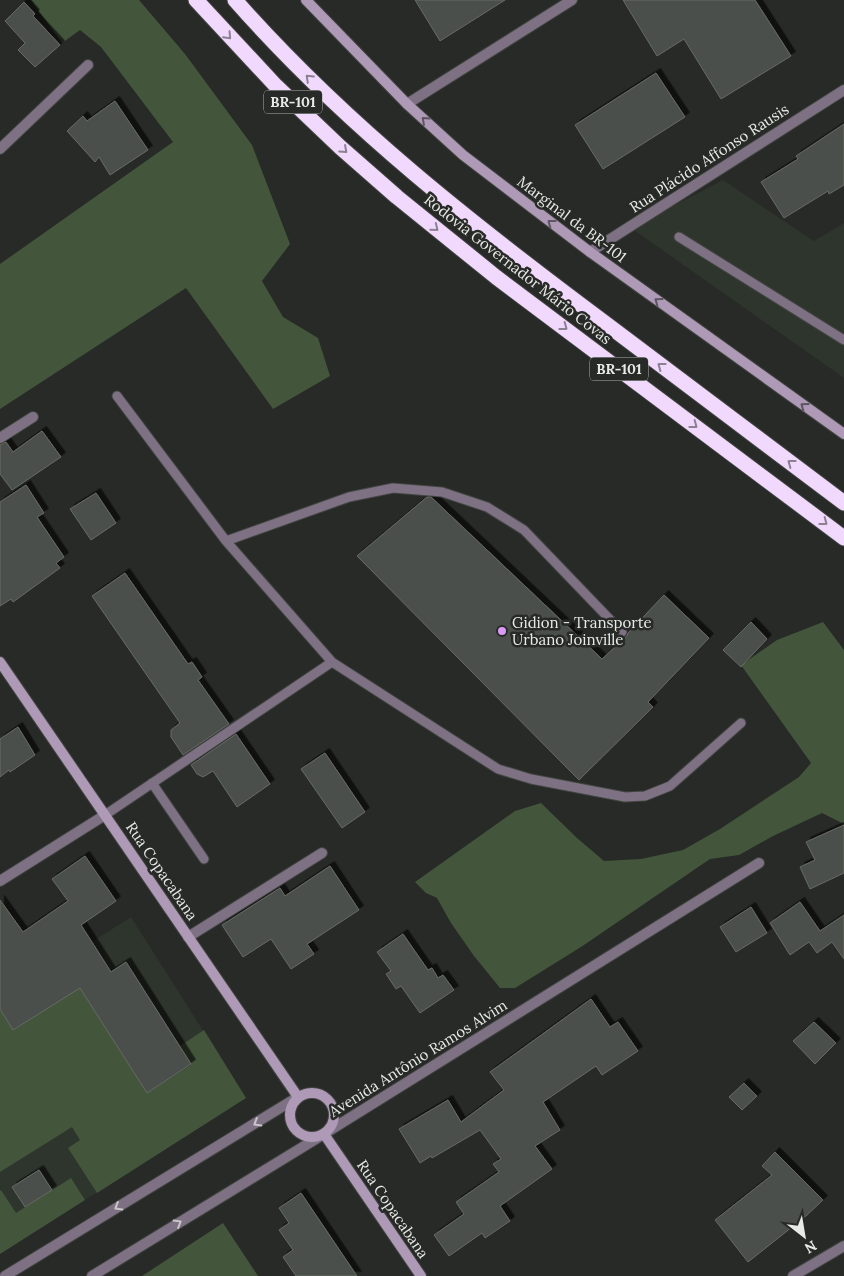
<svg xmlns="http://www.w3.org/2000/svg" width="844" height="1276" font-family="Lora,serif">
  <defs>
    <filter id="shadow"><feDropShadow dx="4.5" dy="-4.5" stdDeviation="0" flood-color="#0009"/></filter>
  </defs>
  <rect width="100%" height="100%" fill="#272a26"/>
  <path fill="#2e352c" d="M723,180l91,61 30,-18v155l-213,-150z
    M131,917l115,181 -246,156v-254z"/>
  <path fill="#43563c" d="M31,0h108l46,54 67,91 38,99 -28,37 21,36 35,21 12,38 -57,33 -87,-121 -186,121v-145l173,-122 -72,-95 -21,-17 -18,13z
    M823,622l21,28v174l-22,-11 -49,23 -34,19 -29,4 -129,88 -66,41h-15l-26,-32 -23,-33 -14,-25 -11,-5 -11,-11 100,-71 26,-8 36,35 27,23 37,-2 42,-9 37,-21 79,-52 12,-14 -70,-98 36,-25z
    M80,987l67,106 44,-28 -11,-19 24,-16 42,68 -149,95 -29,-45 12,-8 -8,-13 -72,45v-163l14,21z
    M71,1178l14,22 -85,54v-63l1,-1 15,23z
    M223,1223l35,53h-116z"/>
  <path fill="#4c504b" stroke="#666a65" filter="url(#shadow)" d="M415,0h90l-65,41z
    M623,0h132l36,56 -70,43 -37,-60 -27,17z
    M24,2l11,12 -2,2 27,29 -25,22 -17,-17 7,-7 -20,-22z
    M656,73l29,44 -82,52 -28,-44z
    M115,101l33,49 -38,25 -11,-18 -4,5 -28,-31 16,-15 4,5z
    M844,124v61l-15,9 -1,-3 -44,27 -23,-36 37,-23 -2,-3z
    M42,431l19,26 -49,33 -12,-16v-29l6,-3 7,10z
    M26,485l18,28 -7,4 27,40 -8,6 4,5 -47,34 -2,-3 -11,7v-104z
    M96,493l20,30 -25,17 -21,-31z
    M427,497h4l171,162 25,-23 1,-3 36,-38 45,43 -61,64 5,5 -74,73 -222,-224z
    M125,573l63,91 4,-2 10,15 -4,3 31,44 -46,31 -12,-18v-7l9,-7 -88,-127z
    M751,622l16,17 -26,28 -18,-17z
    M18,727l17,28 -25,17 -1,-2 -9,7v-38z
    M236,734l34,50 -33,23 -24,-36 -10,6 -6,-3 -6,-9z
    M325,753l40,59 -23,16 -41,-59z
    M844,825v48l-34,16 -10,-22 15,-7 -9,-18z
    M85,856l31,45 -35,24 30,47 15,-10 65,102 -44,29 -67,-105 -67,42 -13,-21v-109l23,32 45,-31 -16,-22z
    M330,866l29,44 -52,34 7,10 -23,15 -20,-30 -28,18 -21,-32 58,-37 5,8z
    M800,902l20,29 24,-16v44l-12,-17 -15,11 -8,-11 -19,13 -20,-32z
    M751,907l16,26 -31,19 -16,-25z
    M403,934l25,36 4,-2 6,10 5,-3 11,15 -34,23 -19,-27 -5,3 -10,-15 5,-3 -14,-19z
    M591,999l19,28 8,-5 20,29 -36,24 -6,-9 -53,36 17,28 -25,16 17,23 -52,37 10,15 -25,17 -3,-5 -33,23 -15,-21 30,-21 -8,-12 43,-30 -6,-8 8,-5 -21,-29 -48,28 -1,-2 -11,7 -21,-34 49,-29 13,22 43,-32 -14,-18z
    M814,1022l22,21 -21,21 -22,-23z
    M744,1083l13,13 -15,14 -13,-13z
    M775,1152l48,48 -17,16 -58,46 -33,-42 57,-45 -10,-9z
    M39,1170l13,20 -27,17 -13,-20z
    M301,1193l56,83h-61l-13,-19 10,-7 -14,-20 10,-7 -10,-15z"/>
  <g fill="none" stroke-linecap="round" stroke-linejoin="round">
    <g stroke="#424541" stroke-width="11">
      <path id="service" d="M679,237l165,103
        M117,396l109,145 106,121 166,107 33,10 94,18 20,-1 25,-10 71,-63
        M226,541l123,-44 44,-9 49,4 45,15 37,23 98,102
        M152,783l52,76
        M105,815l227,-153"/>
    </g>
    <g stroke="#424541" stroke-width="12">
      <path id="minor" d="M407,104l165,-104
        M0,149l88,-84
        M590,252l254,-162
        M0,438l33,-21
        M0,881l105,-66
        M188,937l134,-84
        M324,1134l435,-271"/>
    </g>
    <g stroke="#424541" stroke-width="12">
      <path id="tertiary" d="M5,1276l293,-179
        M92,1276l232,-142
        M793,1276l51,-30"/>
    </g>
    <g stroke="#424541" stroke-width="12">
      <path id="secondary" d="M306,0l101,104 56,51 127,97 254,182
        M0,662l298,435
        M290 1115a22 22 0 1 1 44 0a22 22 0 1 1-44 0Z
        M324,1134l97,142"/>
    </g>
    <g stroke="#424541" stroke-width="17">
      <path id="motorway" d="M196,0l80,86 64,61 57,50 99,80 348,261
        M235,0c110,125 241,227 374,326 78,59 157,118 235,177"/>
    </g>
    <use href="#service" stroke="#7d7183" stroke-width="9"/>
    <use href="#minor" stroke="#7d7183" stroke-width="10"/>
    <use href="#tertiary" stroke="#7d7183" stroke-width="10"/>
    <use href="#secondary" stroke="#ae99b7" stroke-width="10"/>
    <use href="#motorway" stroke="#f1d8fd" stroke-width="15"/>
  </g>
  <defs><path id="oneway-chevron" d="M-2-3.5L2.5 0L-2 3.5" fill="none" stroke-width="1.6" stroke-linecap="round" stroke-linejoin="round" transform="scale(1.25)"/></defs>
  <g stroke="#8c8192">
    <use href="#oneway-chevron" transform="translate(228 36) rotate(47)"/>
    <use href="#oneway-chevron" transform="translate(309 78) rotate(-136)"/>
    <use href="#oneway-chevron" transform="translate(344 150) rotate(42)"/>
    <use href="#oneway-chevron" transform="translate(435 228) rotate(39)"/>
    <use href="#oneway-chevron" transform="translate(564 327) rotate(37)"/>
    <use href="#oneway-chevron" transform="translate(661 366) rotate(-143)"/>
    <use href="#oneway-chevron" transform="translate(694 425) rotate(37)"/>
    <use href="#oneway-chevron" transform="translate(791 463) rotate(-143)"/>
    <use href="#oneway-chevron" transform="translate(824 522) rotate(37)"/>
  </g>
  <g stroke="#5d5660">
    <use href="#oneway-chevron" transform="translate(425 120) rotate(-138)"/>
    <use href="#oneway-chevron" transform="translate(551 223) rotate(-143)"/>
    <use href="#oneway-chevron" transform="translate(658 301) rotate(-144)"/>
    <use href="#oneway-chevron" transform="translate(804 406) rotate(-144)"/>
  </g>
  <g stroke="#c8c6c9">
    <use href="#oneway-chevron" transform="translate(257 1123) rotate(149)"/>
    <use href="#oneway-chevron" transform="translate(118 1207) rotate(149)"/>
    <use href="#oneway-chevron" transform="translate(178 1223) rotate(-31)"/>
  </g>
  <circle fill="#da9af6" stroke="#272a26" stroke-width="2" cx="502" cy="631" r="5"/>
  <g text-anchor="middle" dominant-baseline="central" stroke-width="5" stroke-linejoin="round" paint-order="stroke">
    <g fill="#272a26" stroke="#aeb0ad" stroke-width="1">
      <rect x="264" y="90.5" width="58" height="23" rx="4"/>
      <rect x="590" y="357.5" width="58" height="23" rx="4"/>
    </g>
    <g font-size="14" font-weight="bold" fill="#e8eae7">
      <text x="293" y="102">BR-101</text>
      <text x="619" y="369">BR-101</text>
    </g>
    <g font-size="15" fill="#e8eae7" stroke="#272a26">
      <text transform="translate(709 158) rotate(-33)">Rua Plácido Affonso Rausis</text>
      <text transform="translate(572 219) rotate(37)">Marginal da BR-101</text>
      <text transform="translate(518 269) rotate(38)">Rodovia Governador Mário Covas</text>
      <text transform="translate(162 871) rotate(56)">Rua Copacabana</text>
      <text transform="translate(418 1058) rotate(-32)">Avenida Antônio Ramos Alvim</text>
      <text transform="translate(393 1209) rotate(56)">Rua Copacabana</text>
    </g>
    <g font-size="15" fill="#e8eae7" stroke="#272a26" text-anchor="start">
      <text x="512" y="622">Gidion - Transporte<tspan x="512" dy="17">Urbano Joinville</tspan></text>
    </g>
  </g>
  <g transform="translate(804 1236) rotate(149)" stroke="#272a26" stroke-width="4" paint-order="stroke">
  <path d="M0-4L9 19L0 12L-9 19Z" fill="#e8eae7"/>
  <text y="-8" font-size="14" font-weight="bold" text-anchor="middle" fill="#e8eae7">N</text>
  </g>
</svg>
